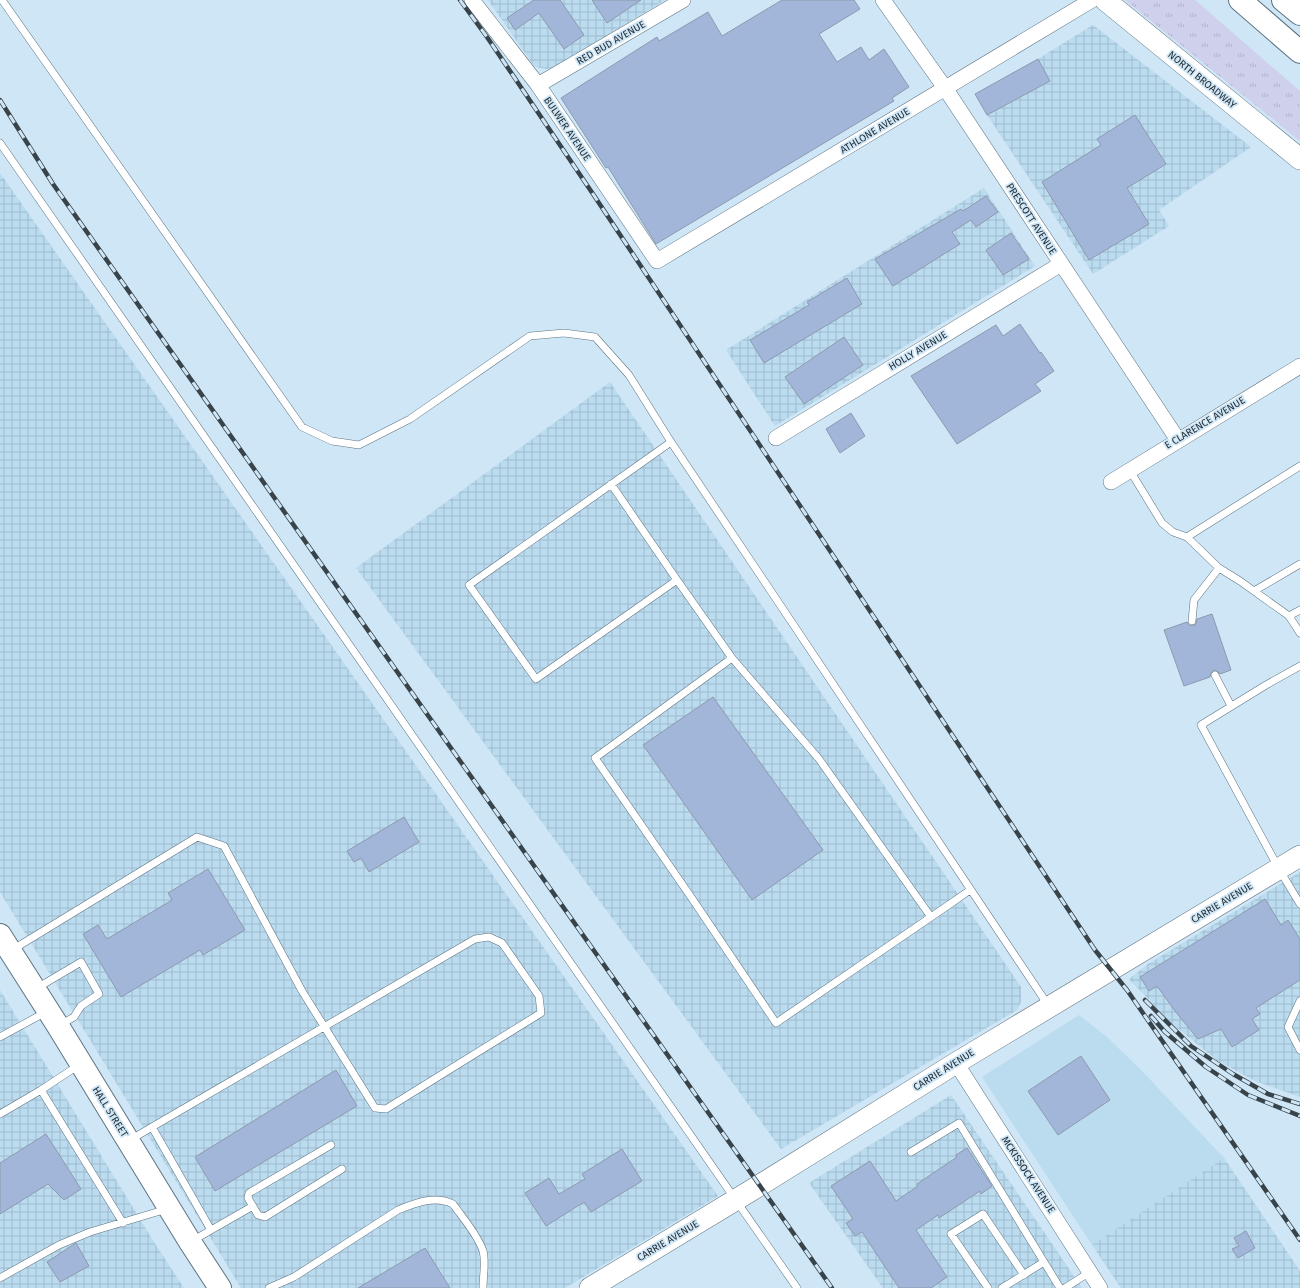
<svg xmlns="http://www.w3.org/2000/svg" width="1300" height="1288" font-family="'Fira Sans',sans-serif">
  <defs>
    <pattern id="industrial-grid" width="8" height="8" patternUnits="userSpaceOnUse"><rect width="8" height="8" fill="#bbdbef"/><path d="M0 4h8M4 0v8" fill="none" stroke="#a0bccd"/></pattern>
    <pattern id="grass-tufts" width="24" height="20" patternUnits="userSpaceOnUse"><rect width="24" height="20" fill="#cfd0ec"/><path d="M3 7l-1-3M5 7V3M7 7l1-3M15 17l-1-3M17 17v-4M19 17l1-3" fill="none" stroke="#b1b3cb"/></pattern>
  </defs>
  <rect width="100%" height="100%" fill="#cee6f6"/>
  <path fill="#bbdbef" d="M1079,1015l28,22 34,33 83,88 -132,87 -110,-168z"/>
  <path fill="url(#industrial-grid)" d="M488,0h177l-110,67 -8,2 -7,-1 -6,-2z
    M1093,25l158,122 -92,63 10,16 -76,48 -106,-159 -12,-21 63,-35z
    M0,173l73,104 645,919 -153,92h-324l-241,-396z
    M984,188l51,78 -260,160 -49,-76z
    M610,382l411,605v15l-4,8 -236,139 -425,-581z
    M1300,872v225l-45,-16 -37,-20 -47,-38 -42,-44 19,-15z
    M0,990l154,252 30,46h-184z
    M951,1095l131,193h-199l-74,-105z
    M1224,1158l76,113v17h-179l-29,-43z"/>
  <path fill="url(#grass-tufts)" d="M1125,0h70l105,91v50z"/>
  <path fill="#a1b6d9" stroke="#8d9aae" d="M534,0h26l24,35 -20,14 -25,-36 -24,17 -8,-12z
    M592,0h49l-34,23z
    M782,0h72l6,9 -41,25 18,28 24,-15 8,13 15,-11 25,38 -17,11 2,3 -238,143 -48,-77 -2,1 -45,-70 96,-61 2,4 49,-29 14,24z
    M1038,59l12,22 -63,34 -12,-21z
    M1135,115l31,49 -39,24 22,36 -60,36 -47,-78 59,-37 -4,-6z
    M986,196l12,16 -22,15 -5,-7 -19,12 8,12 -67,42 -18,-27 86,-50 2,2z
    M1011,233l18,26 -26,16 -17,-25z
    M847,278l15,26 -98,59 -14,-23 59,-35 -2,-3z
    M1020,324l20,29 1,-1 13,19 -19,13 6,7 -84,53 -46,-68 85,-51 7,11z
    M844,337l19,28 -59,39 -19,-27z
    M851,413l14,23 -25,17 -14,-24z
    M1212,614l19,56 -11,4 -3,-3 -4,-1 -2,3 -1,4 -26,9 -20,-56 23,-8 2,3 5,1 2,-2 1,-5z
    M713,697l110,153 -71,50 -109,-155z
    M404,817l15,25 -50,30 -8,-14 -7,4 -7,-11z
    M208,869l37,61 -42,25 -3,-5 -79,47 -38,-63 15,-9 9,14 65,-39 -4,-7z
    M1265,899l16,26 7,-5 12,19v41l-44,28 4,6 -8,5 7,11 -27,17 -11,-18 -23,10 -23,-28 -18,-25 -8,5 -9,-14z
    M1081,1056l29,44 -52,35 -30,-44z
    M336,1070l21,36 -142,85 -20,-34z
    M46,1134l35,55 -17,11 -16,-16 -48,30v-51z
    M967,1148l25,38 -11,8 -1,-3 -41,27 -1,-3 -22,15 31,47 -16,11h-32l-37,-56 -7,4 -9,-13 7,-4 -22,-33 39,-25 26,40 22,-15 -1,-2 40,-27 -1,-2z
    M622,1149l20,32 -51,31 -7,-10 -38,24 -21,-33 24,-15 10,16 26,-15 -3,-5z
    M1246,1231l9,17 -17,10 -6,-9 7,-3 -5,-8z
    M76,1243l13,23 -29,16 -13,-20z
    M425,1248l25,40h-92z"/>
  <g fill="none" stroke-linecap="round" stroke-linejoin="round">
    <g stroke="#5e7381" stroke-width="8">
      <path id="lane" d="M2,0l300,427 30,14 27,4 51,-26 120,-83 34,-3 31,4 34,38 42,67 377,563
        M0,143l797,1145
        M671,442l-202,143 67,94 141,-99 55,78
        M1129,469l33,54 11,9 14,5 113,-71
        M611,484l66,96
        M1187,537l32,31 21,13 49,35 11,17
        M1254,591l46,-27
        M1289,616l11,-6
        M1192,621l2,-21 25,-32
        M1300,666l-34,19 -65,40 78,144 21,35
        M1215,675l16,31
        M931,917l-112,-158 -87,-101 -137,100 96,139 85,126 174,-119 20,-14
        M12,950l185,-113 27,9 78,145 73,117 11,1 155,-96 -2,-17 -37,-53 -13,-6 -14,2 -323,188
        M37,988l44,-26 18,32 -18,12 -7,11 -14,8
        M1300,1001l-12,26 12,23
        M0,1037l46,-25
        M79,1065l-38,25 82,133
        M0,1114l41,-24
        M130,1140l22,-13 59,103 -19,11
        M331,1145l-82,48 -1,5 10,17 7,2 77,-48
        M911,1152l48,-29 85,139 16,26
        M211,1230l42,-24
        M0,1278l59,-33 31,-13 77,-23
        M269,1288l25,-11 104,-67c17,-7 37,-15 55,-6 9,13 25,31 30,47 3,11 0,25 0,37
        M988,1288l-37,-54 32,-20 41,61
        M1002,1288l42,-26
        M1065,1288l25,-16"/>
    </g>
    <g stroke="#5e7381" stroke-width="16">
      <path id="street" d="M472,0l66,85 119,176 435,-261
        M883,0l62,88 233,352
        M538,85l145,-85
        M776,438l285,-174
        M1111,482l189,-116
        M956,1063l144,225"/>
    </g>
    <g stroke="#5e7381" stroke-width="22">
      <path id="secondary" d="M1105,0l195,159
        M590,1288l162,-98 204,-127 344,-207"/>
    </g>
    <g stroke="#5e7381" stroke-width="24">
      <path id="primary" d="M0,935l58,91 132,216 30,46"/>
    </g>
    <g stroke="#5e7381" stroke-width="24">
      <path id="highway" d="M1240,0l60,52
        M1283,0l17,14"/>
    </g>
    <use href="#lane" stroke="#fff" stroke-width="7"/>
    <use href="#street" stroke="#fff" stroke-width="15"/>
    <use href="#secondary" stroke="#fff" stroke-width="21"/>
    <use href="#primary" stroke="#fff" stroke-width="22"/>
    <use href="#highway" stroke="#fff" stroke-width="22"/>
    <g stroke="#38434a" stroke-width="4.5">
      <path id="rail" d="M460,0l27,37 106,157 502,756 32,40 173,250
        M0,100l53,84 779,1104
        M1145,1000l46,46 42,28 35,20 32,10
        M1151,1016l14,16 41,35 42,28 52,21"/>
    </g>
    <use href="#rail" stroke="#cee6f6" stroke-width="3" stroke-dasharray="9" stroke-linecap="butt"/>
  </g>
  <g text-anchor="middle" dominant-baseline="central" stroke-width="3.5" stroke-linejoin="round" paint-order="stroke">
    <g font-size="10" fill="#232c32" stroke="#cee6f6">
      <text transform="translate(611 43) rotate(-30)">RED BUD AVENUE</text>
      <text transform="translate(1202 80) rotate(39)">NORTH BROADWAY</text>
      <text transform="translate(567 129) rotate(56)">BULWER AVENUE</text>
      <text transform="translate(875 131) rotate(-31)">ATHLONE AVENUE</text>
      <text transform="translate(1031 219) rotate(57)">PRESCOTT AVENUE</text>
      <text transform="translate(918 351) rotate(-31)">HOLLY AVENUE</text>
      <text transform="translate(1205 423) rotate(-31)">E CLARENCE AVENUE</text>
      <text transform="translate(1222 903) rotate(-31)">CARRIE AVENUE</text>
      <text transform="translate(944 1070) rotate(-32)">CARRIE AVENUE</text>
      <text transform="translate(110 1112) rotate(58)">HALL STREET</text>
      <text transform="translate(1028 1175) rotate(57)">MCKISSOCK AVENUE</text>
      <text transform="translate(668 1241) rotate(-31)">CARRIE AVENUE</text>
    </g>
  </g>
</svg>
